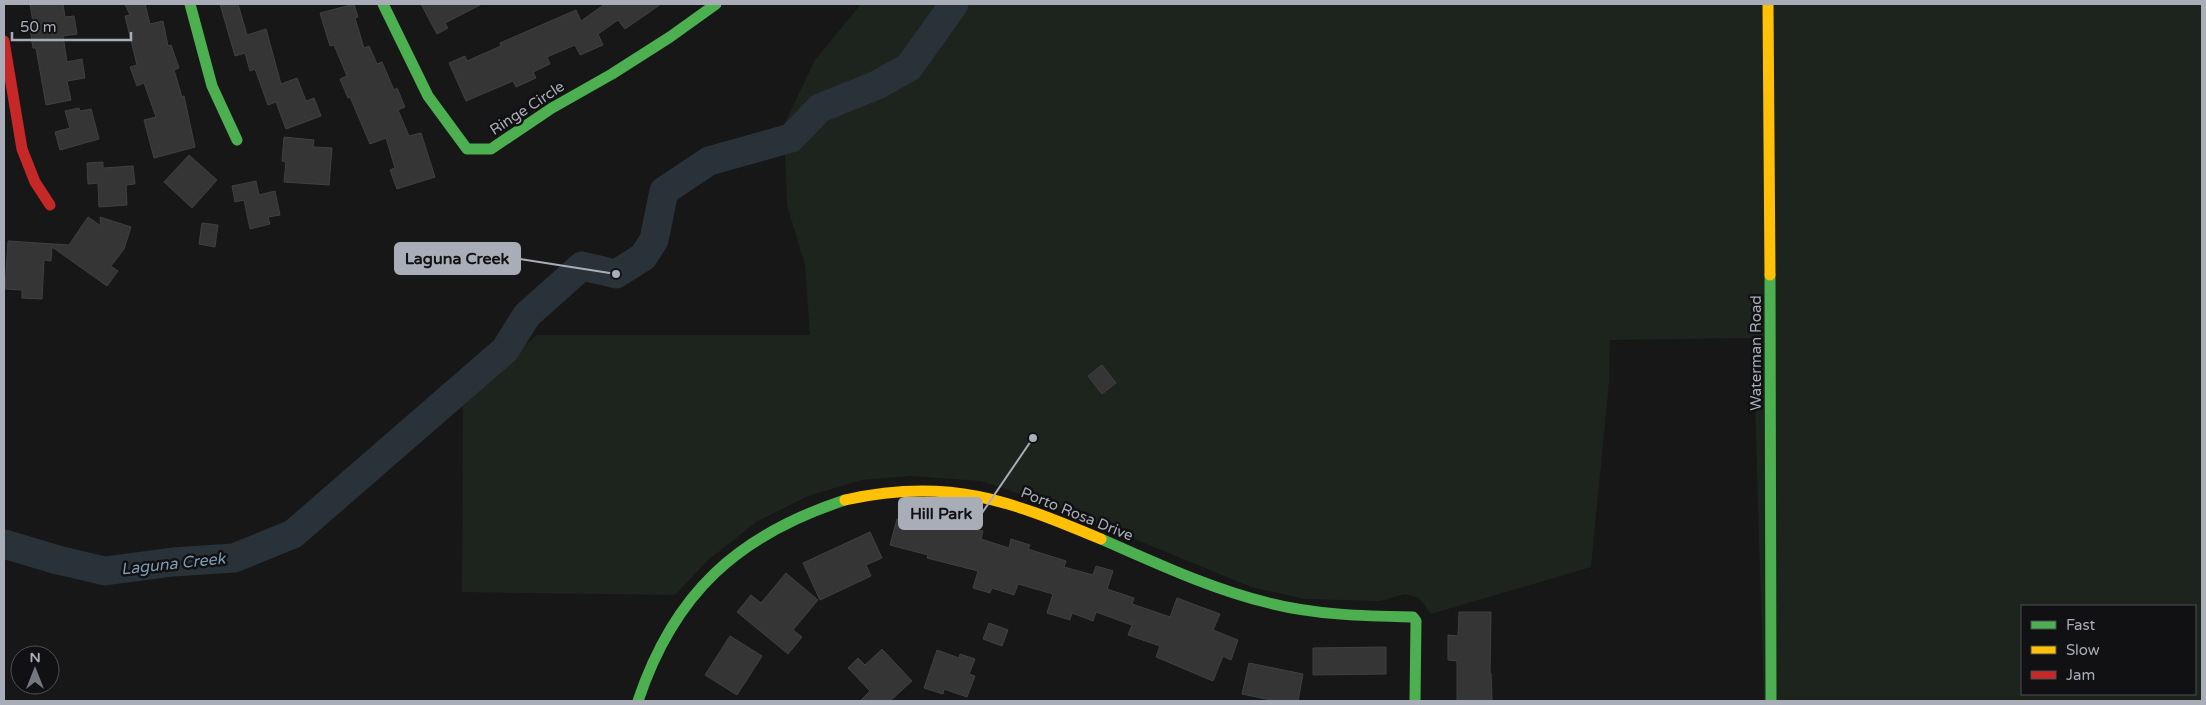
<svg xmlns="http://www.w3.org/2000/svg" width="2206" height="705" font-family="'Varela Round',sans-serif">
  <rect width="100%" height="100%" fill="#171717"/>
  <path fill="#1d241e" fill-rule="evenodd" d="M861,4h1341v697h-438l-11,-363 -143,2 -1,42 -18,185 -160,47 -12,-16 -14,-4 -25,7 -75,-2 -54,-12 -206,-85 -64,-21 -71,-5 -48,4 -54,16 -52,26 -49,39 -32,34 -213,-3 1,-192 74,-65h273l-5,-70 -18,-60 -3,-80 31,-65zM2022,606h173v88h-173z"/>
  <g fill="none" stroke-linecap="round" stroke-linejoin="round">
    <path stroke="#2a3239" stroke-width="29" d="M4,544l54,16 47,11 68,-9 61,-4 59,-24 212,-184 22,-35 55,-49 34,8 27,-17 11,-17 10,-49 45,-30 82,-23 29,-30 57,-23 32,-18 45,-63"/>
  </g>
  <path fill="#353536" stroke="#3f4043" d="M30,4h33l2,13 9,-1 3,18 -14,2 4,26 15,-3 3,19 -18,3 4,19 -25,5 -10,-57h-3l-4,-25 4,-1z
    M125,4h20l5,20 13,-3 5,25 3,-1 8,23 -5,2 8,27 2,-1 11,51 -41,11 -10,-38 12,-3 -12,-34 -7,3 -7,-19 7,-2 -12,-49 5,-1z
    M220,4h18l9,31 19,-6 15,55 16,-6 9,23 8,-3 7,18 -35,13 -10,-27 -8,3 -13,-36 -5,2 -5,-18 -10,3z
    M354,4l4,13 -3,1 9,30 5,-2 8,18 5,-2 12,28 3,-2 8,19 -7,3 11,26 12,-3 14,44 -38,12 -7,-19 5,-2 -9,-30 -16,6 -20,-47 -2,1 -8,-19 7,-3 -13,-31 -4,1 -10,-33z
    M421,4h61l-37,19 3,5 -11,6z
    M605,4h56l-36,25 -7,-9 -20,14 5,11 -23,10 -5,-10 -28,12 3,7 -17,8 3,6 -20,9 -3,-6 -47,20 -17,-38 16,-7 2,5 34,-15 -1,-3 76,-33 5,11z
    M79,108l1,3 11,-2 8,30 -39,11 -5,-18 15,-4 -5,-17z
    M284,137l30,3 -1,7 19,1 -3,37 -45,-3 2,-20 -4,-1z
    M189,155l28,25 -25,28 -28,-26z
    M103,162v6l30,-2 2,18 -9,1 1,20 -28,2 -1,-24 -10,1 -1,-21z
    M256,181l3,14 16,-4 5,24 -12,2 2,7 -20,5 -6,-29 -9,2 -3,-16z
    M88,217l13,9 -1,-9 31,10 -7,22 -13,17 7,5 -11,15 -55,-39 -1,14 -7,-1 -2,39 -20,-1v-8l-17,-1 3,-48 61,4z
    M202,223l16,2 -3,22 -16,-3z
    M1102,365l14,18 -14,11 -14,-18z
    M922,516l61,15 -2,8 28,9 2,-9 19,6 -2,4 38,12 -2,6 29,8 3,-9 17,5 -6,18 27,9 -2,6 38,13 7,-19 43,16 -7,16 25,10 -7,20 -8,-4 -10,25 -57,-24 4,-11 -32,-11 4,-10 -36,-13 -3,9 -21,-8 -2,7 -23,-7 6,-19 -35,-10 -4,11 -22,-7 -2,5 -17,-5 5,-17 -51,-13 1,-3 -38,-10 7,-26 23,6z
    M870,532l12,26 -16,7 5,11 -51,24 -17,-37z
    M786,573l32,27 -25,30 9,7 -14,17 -51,-42 14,-17 10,8z
    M1459,612h32l-1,61h1l1,28h-35v-40l-9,-1v-25l10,1z
    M989,623l19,7 -6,16 -19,-7z
    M730,636l32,20 -25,39 -32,-20z
    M1386,647v27l-73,1v-27z
    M882,649l30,32 -22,20h-30l10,-10 -22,-23 10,-10 7,7z
    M937,650l22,8 1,-4 15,5 -6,15 6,2 -8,21 -23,-8 -1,5 -19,-6z
    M1249,663l54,11 -5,27h-22l-34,-7z"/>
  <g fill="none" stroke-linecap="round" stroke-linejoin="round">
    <path stroke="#4caf50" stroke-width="11" d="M190,4l22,82 25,54
      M383,4l45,92 39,53h24l61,-41 60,-34 58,-37 46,-33
      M1770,275l1,426
      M1101,539c55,24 110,50 168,64 47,12 96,13 144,14l3,4 -1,80
      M638,701c36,-108 100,-166 207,-201"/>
    <path stroke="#ffc107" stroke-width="11" d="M1768,4l2,271
      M845,500c103,-23 163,0 256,39"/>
    <path stroke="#c62828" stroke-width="11" d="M4,41l18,108 13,33 15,23"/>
  </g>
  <g text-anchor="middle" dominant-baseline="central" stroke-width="5" stroke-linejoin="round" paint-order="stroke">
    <g font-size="15" fill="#a8adb8" stroke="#111113">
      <text transform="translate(527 108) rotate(-33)">Ringe Circle</text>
      <text transform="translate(1756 353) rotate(-90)">Waterman Road</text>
      <text transform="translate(1077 514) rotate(22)">Porto Rosa Drive</text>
    </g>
    <g font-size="16" font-style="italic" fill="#7f9bb3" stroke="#111113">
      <text transform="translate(173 564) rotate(-6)">Laguna Creek</text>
    </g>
  </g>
  <path fill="none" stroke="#a8adb8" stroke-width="2" d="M616 274L520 259M1033 438L982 513"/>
  <g fill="#a8adb8" stroke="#111113" stroke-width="2">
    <circle cx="616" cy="274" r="5"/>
    <circle cx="1033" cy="438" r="5"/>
  </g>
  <g fill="#a8adb8" stroke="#a8adb8" stroke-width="2">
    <rect x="395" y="243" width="125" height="31" rx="5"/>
    <rect x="899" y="498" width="83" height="31" rx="5"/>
  </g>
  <g font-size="16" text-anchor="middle" font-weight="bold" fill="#111">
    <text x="457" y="264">Laguna Creek</text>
    <text x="941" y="519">Hill Park</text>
  </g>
  <rect width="2206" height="705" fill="none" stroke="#a8adb8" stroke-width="10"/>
  <rect x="2021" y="605" width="175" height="90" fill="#111113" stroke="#4d4f55"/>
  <rect x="2031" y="621" width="25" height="8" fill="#4caf50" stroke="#4d4f55"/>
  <text x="2066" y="630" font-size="15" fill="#a8adb8">Fast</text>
  <rect x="2031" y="646" width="25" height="8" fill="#ffc107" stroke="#4d4f55"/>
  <text x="2066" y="655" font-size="15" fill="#a8adb8">Slow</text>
  <rect x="2031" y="671" width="25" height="8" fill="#c62828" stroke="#4d4f55"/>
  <text x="2066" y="680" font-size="15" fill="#a8adb8">Jam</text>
  <g transform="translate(35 670)"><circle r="24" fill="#111113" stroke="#4d4f55"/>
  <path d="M0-4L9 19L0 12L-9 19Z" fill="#757880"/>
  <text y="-8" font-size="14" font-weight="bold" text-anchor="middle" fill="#a8adb8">N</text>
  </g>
  <path d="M12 32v8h119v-8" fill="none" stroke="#a8adb8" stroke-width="2.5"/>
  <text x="20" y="32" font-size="15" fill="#a8adb8" stroke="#111113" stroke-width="4" paint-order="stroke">50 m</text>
</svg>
